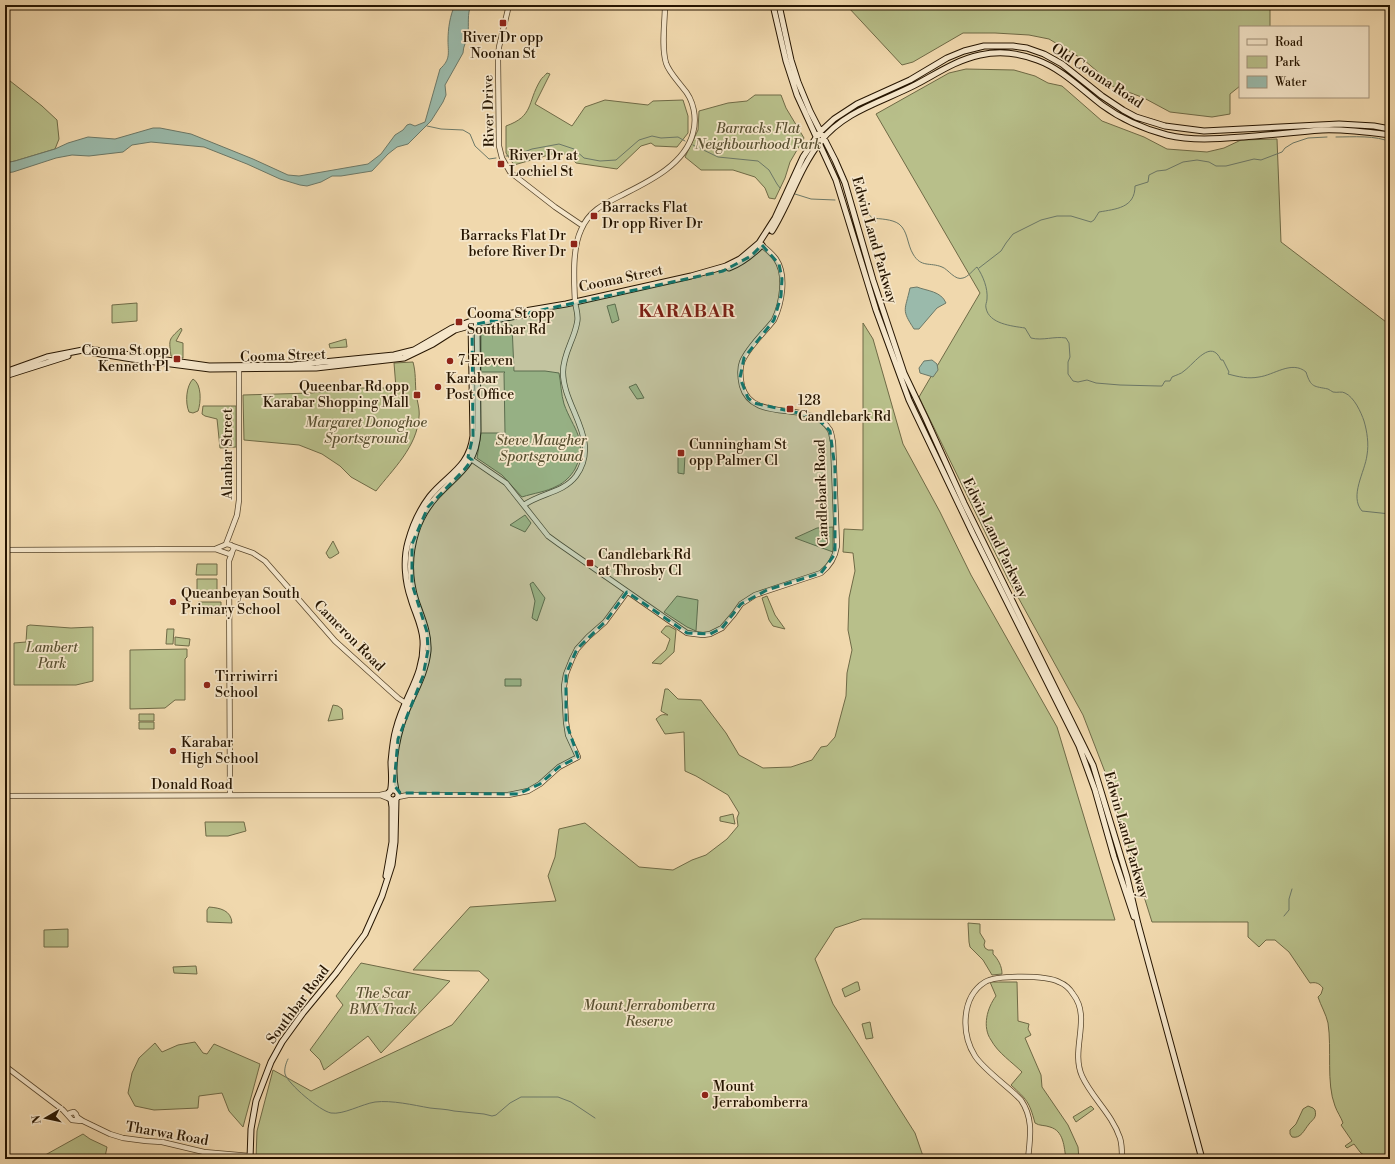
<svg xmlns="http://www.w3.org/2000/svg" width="1395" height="1164" font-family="'Libre Bodoni',serif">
  <rect width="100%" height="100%" fill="#f0d8ad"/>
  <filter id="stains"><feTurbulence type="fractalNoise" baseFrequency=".005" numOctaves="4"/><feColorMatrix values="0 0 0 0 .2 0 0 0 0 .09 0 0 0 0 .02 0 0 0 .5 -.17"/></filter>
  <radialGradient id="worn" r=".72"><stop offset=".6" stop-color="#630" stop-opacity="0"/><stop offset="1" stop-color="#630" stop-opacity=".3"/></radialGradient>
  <path fill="#b8bf8a" stroke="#6f6a46" d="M848,5h422v22h-30v59l-10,8v20l-18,3 -42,-5 -26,-14 -42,-16 -4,-10 -14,-12 -35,-21 -20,-4 -34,-2h-32l-50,29 -11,3 -54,-58z
    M966,69l48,1 21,6 13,7 14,3 40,35 42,16 23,12 40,3 17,-4 17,-8 36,-1 4,103 109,83v834h-22l-8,-7 -6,-8 -7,4 -2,-2 7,-5 -11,-16 2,-2c-2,-6 -6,-11 -8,-17 -9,-23 -3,-57 -7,-83 -2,-9 -7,-17 -10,-26l3,-3 2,-6c-4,-5 -7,-6 -13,-5l-21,-31 -14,-12h-9l-7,7 -11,-10v-15h-96l-47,-150 -22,-57 -75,-136 -89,-182 61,-104 -104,-179 73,-41z
    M547,73l3,1 -15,30 37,22 13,-19 20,-7 43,5 5,-4 30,-1 5,16v17l-11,14 -22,-1 -4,-3 -10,3 -24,23 -41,-6 -6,-7 -11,-4 -45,13 -8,-12v-27c28,-10 21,-23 34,-45 2,-4 5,-5 7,-8z
    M5,77l37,29 15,14 2,19 -4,10 -40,12 -10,2z
    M755,95h26l5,13 18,30 -14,24 -5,16 -10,21 -6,-1 -4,-10 -10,-11 -22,-7h-32l-16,-13 13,-27 1,-19 29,-8 19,-2z
    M137,303v18l-25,2v-18z
    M615,304l4,16 -7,3 -5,-17z
    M863,323l10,16 30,105 37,68 31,63 86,152 58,193 -253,-1 -27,9 -20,31 18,45 82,129 9,26h-668l1,-28 16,-61 38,21 141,-66 37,-45 -10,-9 -66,-1 57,-63 86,-6 -8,-25 7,-19 4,-28 26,-6 54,44 34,3 19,-10 14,-5 21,-16 11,-13 -1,-8 2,-5 -11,-18 -32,-19 -11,-5 -1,-39 -19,2 -9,-15c5,-4 5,-5 12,-4l-7,-4 4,-22h3l10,10 23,1 25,33 13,22 24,13 28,-1 21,-7 9,-13 6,-1 8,-9 11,-41 1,-23 5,-23 -4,-20 1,-32 6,-27 -2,-18 -10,-1 1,-23 19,1z
    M512,325l2,46h31l14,2c2,10 2,21 5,31 9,25 25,37 11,65 -4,7 -11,14 -18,17 -11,6 -23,7 -35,11l-20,-22 -25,-17 4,-25h24l-1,-60 1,-1h-24v-44z
    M181,328l1,2 -6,11 7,2v15l-12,-2c-2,-17 -3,-16 10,-28z
    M346,339l1,8 -17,1 -1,-4z
    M413,362c3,11 2,20 3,31 1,8 4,16 3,24 -2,30 -26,52 -43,74l-25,-14 -11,-11 -18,-12 -23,-9 -55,-5 -1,-45 68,-2 43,-5h42l-2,-25z
    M193,379c9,5 8,24 5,32l-5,2 -4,-1c-4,-9 -3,-26 4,-33z
    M636,384l8,14 -7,1 -8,-12z
    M203,406h33v41l-16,1 -3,-29 -12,-3 -3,-2z
    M678,454l7,1 -1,19 -6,-1z
    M525,515l6,8 -6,9 -15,-7z
    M833,527v25l-38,-14 22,-10z
    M333,541l6,12 -8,5h-2l-3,-5z
    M197,564h20v11h-21z
    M197,579h20v12h-20z
    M533,582l12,16 -8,23 -5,-3 3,-17 -5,-17z
    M677,596l21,4 -2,31 -9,-4 -23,-15z
    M767,596l8,19 10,14 -12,-3 -4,-6 -7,-22z
    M198,602h23v13h-24z
    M30,625l41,3 22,-1v54l-17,4h-62v-42l12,-1 1,-16z
    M666,626h3l7,4 -2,22 -13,12 -9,-1 14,-13 4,-11 -9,-7z
    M167,629h7l-1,15h-7z
    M175,637l15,2 -1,7 -14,-1z
    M187,649v8l-2,2v41h-10l-10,8 -35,1v-59z
    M505,679h16v7h-16z
    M333,705l5,1 4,3 1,10 -15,2z
    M139,714h15v7h-15z
    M139,722h15v7h-15z
    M733,814l2,10 -15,-3v-4z
    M244,822l2,9 -18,5h-22l-1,-14z
    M209,907c11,1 22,3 23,16l-25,-1v-12z
    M968,923l12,1v9l5,8 -1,4 1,3 3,2h5v4c5,5 9,12 9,20l-10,1 -9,-15 -13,-13 -1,-5z
    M68,929v18h-24v-17z
    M361,963l89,18 -69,72 -13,-17 -44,34 -4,-10 -10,-10 33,-45 -7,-9z
    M196,966l1,8 -23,-1 -1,-6z
    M856,982h2l2,8 -15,7 -3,-8z
    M990,982h27l1,39 11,3 -1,5 3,6 -6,3 16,37 1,12 26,38 10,22 1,12h-13c-2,-12 -2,-28 -16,-32 -5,-2 -11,-1 -15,-4 -6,-22 -8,-23 -24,-38l11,-13c-10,-10 -24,-19 -31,-32 -9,-13 -4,-32 5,-44z
    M870,1022l3,16 -7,1 -4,-15z
    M195,1042l8,11 4,1 7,-10 46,20 -17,63 -14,-16 -7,-18 -23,3 -1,12 -44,2 -19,-4 -7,-13 4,-20 7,-15 16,-15 7,9 16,-7z
    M1091,1106l3,3 -18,13 -3,-5z
    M1308,1106l5,2 2,2c2,8 -2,9 -6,14 -5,6 -8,15 -17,13l-2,-3v-4l6,-6 7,-15z
    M83,1134l7,5 17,8 -2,10 2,2h-69z"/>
  <path fill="#9abaab" stroke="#6c7867" d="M455,5h16c-4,9 -2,19 -3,29 -1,7 -5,12 -5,19l-18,32 1,10 -3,7 -12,19 -23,23 -11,3 -9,7 -16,17 -31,5h-9l-11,6 -14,4 -7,-1 -20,-6 -33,-15 -43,-17 -53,-5 -19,3 -9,7 -34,4 -17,-1 -16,3 -43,14 -8,1v-10l10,-2 40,-12 13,-6 20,-6 27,2 38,-11h7l31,6 62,25 35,16 11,1 69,-12 13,-10 14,-19 8,-5 4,-5 3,-1 5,2 10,-4 15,-53c11,-10 8,-16 8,-29 0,-11 2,-25 7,-35z
    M917,287c10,4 24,4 29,16l-9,5 -18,21h-5c-13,-20 -9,-18 -4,-41z
    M932,360l5,4 1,6 -5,7 -13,-4 -1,-5 5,-7z"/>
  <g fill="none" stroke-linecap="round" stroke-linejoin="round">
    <path stroke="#6c7867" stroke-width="1" d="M427,126l14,3 22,1 7,4 5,12 14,13 7,-1
      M1336,137c16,0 41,-2 54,5
      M693,145l25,12 40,4 11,9 8,14 3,4
      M506,156h7l19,-7 27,-5 15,5 10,9 16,3 16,-1 23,-20 13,-4 9,2 17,-1 7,4
      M795,194l16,5 24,1
      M862,206l10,12c8,1 20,1 27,6 9,7 8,20 14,30 8,14 17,8 29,13 6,2 13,14 21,11 5,-1 10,-8 14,-11 6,9 11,21 10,32 0,3 -2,6 -1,9 3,16 26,18 39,20l6,10c12,3 23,-2 35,0l3,5 1,14 -2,5v12l5,7 5,1 9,-2 9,3 24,2 39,1h3l3,-5h5l2,-4c4,-2 9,-3 12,-6 11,-8 27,-33 37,-11h2l6,12 -1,2c11,3 20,5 31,3 15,-2 33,-17 47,-5 5,16 8,14 22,17 2,1 3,2 5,3 4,1 9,-1 12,1 9,4 16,19 19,28 3,10 5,23 3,34 -2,17 -18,41 -5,56l28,3
      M979,268l22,-17 5,-8 7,-9 28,-14 16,-4h14l20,6 3,-2 5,-8c17,-3 36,-4 36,-26l13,-4 1,-7 8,-4 9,-1 17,-8 14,-2 12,2 7,4h10l28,-7 7,1 21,-8 3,-4 8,-5 15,-5 19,-1
      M1284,916l5,-6v-11l3,-10
      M288,1059c-2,4 -4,10 -3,15 3,10 35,37 46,39 12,2 31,-9 44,-11 17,-2 38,3 55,6 8,1 16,1 24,3l30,3 8,2 4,-1 14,-12 11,-6h37l13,5 24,16
      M621,1155l14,1 2,2"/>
    <g stroke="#58462c" stroke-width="6">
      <path id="tertiary" d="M509,5l-10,42 -1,12 1,87 3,12 8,14 45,35 28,19
        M468,457l38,26 42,53 11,8 128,89 16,2 7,-1 12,-6 12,-14 7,-10 14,-9 66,-22c9,-7 14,-15 16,-27l-4,-104c-1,-3 -1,-8 -3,-12 -19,-32 -77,-5 -88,-44 -2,-9 -3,-16 0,-24 6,-15 22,-29 32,-42 8,-17 13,-45 2,-61 -5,-7 -11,-11 -17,-16
        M524,505c17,-12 39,-12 52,-29 26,-36 -13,-68 -13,-104 0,-18 11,-32 14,-49 2,-7 -1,-14 -2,-21 -1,-21 -3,-53 6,-72 8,-20 25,-27 43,-36 26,-13 61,-30 69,-61 4,-15 1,-33 -10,-45 -6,-8 -14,-16 -17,-25 -5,-17 -1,-41 -1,-58
        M226,544l11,-29 2,-15v-131
        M233,546l20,7 12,8 70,80 63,57 9,6
        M5,550l210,-1 12,-5 4,1 3,3 -2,4 -3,2 -14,-5
        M230,795l-1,-234 3,-8
        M380,795l10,4
        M5,796l375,-1 9,-2
        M398,797l10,-2h100l20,-4 12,-7 19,-17 19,-10 -10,-22 -2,-13 -2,-36 2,-12 6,-15 5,-10 11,-12 17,-15 22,-30
        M5,1066l58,44 9,10 9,1
        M70,1113l4,-1 2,2 1,3 6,4 27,13 13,4 23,3 16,1 42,10 46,4
        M1028,1159c2,-21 6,-40 -7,-59 -12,-13 -37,-30 -46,-44 -14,-22 -14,-59 10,-74 12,-7 61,-7 74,0 5,2 11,7 14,12 19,24 -3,55 9,82 10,22 30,38 38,62 2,6 2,14 2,21"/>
    </g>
    <g stroke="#261501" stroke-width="7">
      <path id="secondary" d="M773,5l13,56 11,34 39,85 40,130 33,90 64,134 106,212 16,44 19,67 20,60
        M779,5l12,55 7,22 12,29 25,49 10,23 28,97 31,93 21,44 39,86 129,262 34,112 11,47 64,235
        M772,231c18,-29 27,-62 48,-89 24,-31 62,-40 95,-57 21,-11 41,-25 65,-30 19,-4 39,-2 57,5 25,9 44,29 65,45 19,14 42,24 65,30 25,6 50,4 76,2 26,-2 52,-5 79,-7 23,-1 45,2 68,5
        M729,268c13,-5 23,-13 33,-23
        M89,352l43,7 78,10 106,-1 88,-10 29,-14 22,-14 25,-7 52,-10
        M5,372l42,-15 41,-8 121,17 84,-1 101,-10 20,-5 38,-22 25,-9 89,-15 125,-28 35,-10 14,-7 19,-16 16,-25 28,-61 17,-25 14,-13 23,-15 53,-24 37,-22 17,-7 20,-5h29l14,2 17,6 18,10 40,32 21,14 13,7 29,9 39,5 135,-7 35,2 16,3
        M5,376l63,-20
        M388 795a5 5 0 1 1 10 0a5 5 0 1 1-10 0Z
        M396,791c-6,-26 2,-62 13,-86 8,-18 17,-34 19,-54 1,-18 -6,-33 -12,-50 -7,-22 -7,-47 0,-69 4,-13 12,-26 21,-36 21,-23 39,-30 41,-65l-1,-109
        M390,792c3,-9 1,-21 1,-30 1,-11 2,-23 5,-33 8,-33 29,-53 27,-89 -1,-15 -8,-27 -12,-41 -6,-17 -8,-39 -3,-57 4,-15 12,-33 22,-46 18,-22 39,-28 43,-60l-2,-114
        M386,876l6,-34v-35l-1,-7
        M250,1159l1,-30 5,-28 15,-39 11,-20 21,-29 33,-40 29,-39 17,-38 10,-31 3,-23 1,-43"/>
    </g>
    <use href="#tertiary" stroke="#f5e6ca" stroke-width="4.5"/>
    <use href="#secondary" stroke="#f5e6ca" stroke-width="5"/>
  </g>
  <path fill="#0f766e" fill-opacity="0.2" stroke="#0f766e" stroke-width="3" stroke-dasharray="8 5" stroke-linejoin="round" d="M762,245l17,19 3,15 -1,17 -7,24 -30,38 -4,20 8,20 6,5 62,14 14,14 5,37v86l-14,19 -54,17 -26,14 -19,24 -12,6 -23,-1 -60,-41 -22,30 -28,27 -11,25v48l12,35 -19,10 -19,17 -22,10 -118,-1 -6,-8 4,-46 25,-63 5,-26 -1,-18 -15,-48v-40l16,-37 36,-37 8,-10 -4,-3 5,-21 -1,-111 251,-54 28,-15z"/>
  <g fill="#8f2418" stroke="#f5e6ca" stroke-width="1.5">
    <rect x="499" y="19" width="8" height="8" rx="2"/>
    <rect x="497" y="160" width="8" height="8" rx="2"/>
    <rect x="590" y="212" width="8" height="8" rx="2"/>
    <rect x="570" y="240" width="8" height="8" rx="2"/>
    <rect x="455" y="318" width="8" height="8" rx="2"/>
    <rect x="173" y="355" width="8" height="8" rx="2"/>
    <circle cx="450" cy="361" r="4"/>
    <circle cx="438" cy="387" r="4"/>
    <rect x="413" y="391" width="8" height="8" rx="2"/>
    <rect x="786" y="405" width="8" height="8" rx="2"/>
    <rect x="677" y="449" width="8" height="8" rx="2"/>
    <rect x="586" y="559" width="8" height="8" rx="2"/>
    <circle cx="173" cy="602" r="4"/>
    <circle cx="207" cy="685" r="4"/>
    <circle cx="173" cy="751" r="4"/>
    <circle cx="705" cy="1095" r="4"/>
  </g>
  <g text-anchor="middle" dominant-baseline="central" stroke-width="3.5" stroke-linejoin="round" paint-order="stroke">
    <g font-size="14" fill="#261501" stroke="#f5e6ca" text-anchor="start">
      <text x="503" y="38" text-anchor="middle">River Dr opp<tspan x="503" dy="16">Noonan St</tspan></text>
      <text x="509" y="156">River Dr at<tspan x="509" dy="16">Lochiel St</tspan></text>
      <text x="602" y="208">Barracks Flat<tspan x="602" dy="16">Dr opp River Dr</tspan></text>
      <text x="566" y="236" text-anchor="end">Barracks Flat Dr<tspan x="566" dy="16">before River Dr</tspan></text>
      <text x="467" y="314">Cooma St opp<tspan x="467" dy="16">Southbar Rd</tspan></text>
      <text x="169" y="351" text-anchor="end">Cooma St opp<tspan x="169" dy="16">Kenneth Pl</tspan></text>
      <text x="458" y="361">7-Eleven</text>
      <text x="446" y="379">Karabar<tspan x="446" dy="16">Post Office</tspan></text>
      <text x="409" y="387" text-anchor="end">Queenbar Rd opp<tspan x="409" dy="16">Karabar Shopping Mall</tspan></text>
      <text x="798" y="401">128<tspan x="798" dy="16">Candlebark Rd</tspan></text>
      <text x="689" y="445">Cunningham St<tspan x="689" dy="16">opp Palmer Cl</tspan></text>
      <text x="598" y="555">Candlebark Rd<tspan x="598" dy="16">at Throsby Cl</tspan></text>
      <text x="181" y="594">Queanbeyan South<tspan x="181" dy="16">Primary School</tspan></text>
      <text x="215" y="677">Tirriwirri<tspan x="215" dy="16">School</tspan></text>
      <text x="181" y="743">Karabar<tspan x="181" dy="16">High School</tspan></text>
      <text x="713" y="1087">Mount<tspan x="713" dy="16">Jerrabomberra</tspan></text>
    </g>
    <g font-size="14" fill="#261501" stroke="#f5e6ca">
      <text transform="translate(1097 76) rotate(33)">Old Cooma Road</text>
      <text transform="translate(489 111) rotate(-91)">River Drive</text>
      <text transform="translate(874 240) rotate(74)">Edwin Land Parkway</text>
      <text transform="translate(621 279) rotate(-12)">Cooma Street</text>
      <text transform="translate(283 356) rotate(-2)">Cooma Street</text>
      <text transform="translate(228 454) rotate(-90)">Alanbar Street</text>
      <text transform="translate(822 493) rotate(-92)">Candlebark Road</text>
      <text transform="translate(995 538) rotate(64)">Edwin Land Parkway</text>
      <text transform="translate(349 636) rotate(45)">Cameron Road</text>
      <text x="192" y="785">Donald Road</text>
      <text transform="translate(1126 835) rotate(74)">Edwin Land Parkway</text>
      <text transform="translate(298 1005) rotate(-53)">Southbar Road</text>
      <text transform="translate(167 1134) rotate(10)">Tharwa Road</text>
    </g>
    <g font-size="14" font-style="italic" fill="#595031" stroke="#f5e6ca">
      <text x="758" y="129">Barracks Flat<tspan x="758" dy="16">Neighbourhood Park</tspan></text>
      <text x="366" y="423">Margaret Donoghoe<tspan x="366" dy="16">Sportsground</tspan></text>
      <text x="541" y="441">Steve Maugher<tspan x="541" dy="16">Sportsground</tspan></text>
      <text x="52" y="648">Lambert<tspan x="52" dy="16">Park</tspan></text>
      <text x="383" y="994">The Scar<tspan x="383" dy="16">BMX Track</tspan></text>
      <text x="649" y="1006">Mount Jerrabomberra<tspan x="649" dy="16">Reserve</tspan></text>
    </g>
    <g font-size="18" font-weight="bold" letter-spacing="1" fill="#7a1f14" stroke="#f5e6ca">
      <text x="687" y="311">KARABAR</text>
    </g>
  </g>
  <rect width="1395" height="1164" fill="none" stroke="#f0d8ad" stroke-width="20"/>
  <rect x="6" y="6" width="1383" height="1152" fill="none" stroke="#261501" stroke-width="2"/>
  <rect x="10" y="10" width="1375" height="1144" fill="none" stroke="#261501"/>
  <rect x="1239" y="26" width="130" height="72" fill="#f5e6ca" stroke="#a2927a"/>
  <rect x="1247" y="39" width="20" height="6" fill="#f5e6ca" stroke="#a2927a"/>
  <text x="1275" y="46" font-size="12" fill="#261501">Road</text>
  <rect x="1247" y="56" width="20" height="12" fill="#b8bf8a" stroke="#a2927a"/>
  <text x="1275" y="66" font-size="12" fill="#261501">Park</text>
  <rect x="1247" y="76" width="20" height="12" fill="#9abaab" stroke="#a2927a"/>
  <text x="1275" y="86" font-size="12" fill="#261501">Water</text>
  <g transform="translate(46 1118) rotate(261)" stroke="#f5e6ca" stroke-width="3" paint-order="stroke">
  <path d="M0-3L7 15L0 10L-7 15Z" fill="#261501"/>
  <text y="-6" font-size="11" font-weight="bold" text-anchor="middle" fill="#261501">N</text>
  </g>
  <rect width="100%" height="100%" filter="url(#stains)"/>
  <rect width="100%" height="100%" fill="url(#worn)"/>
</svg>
